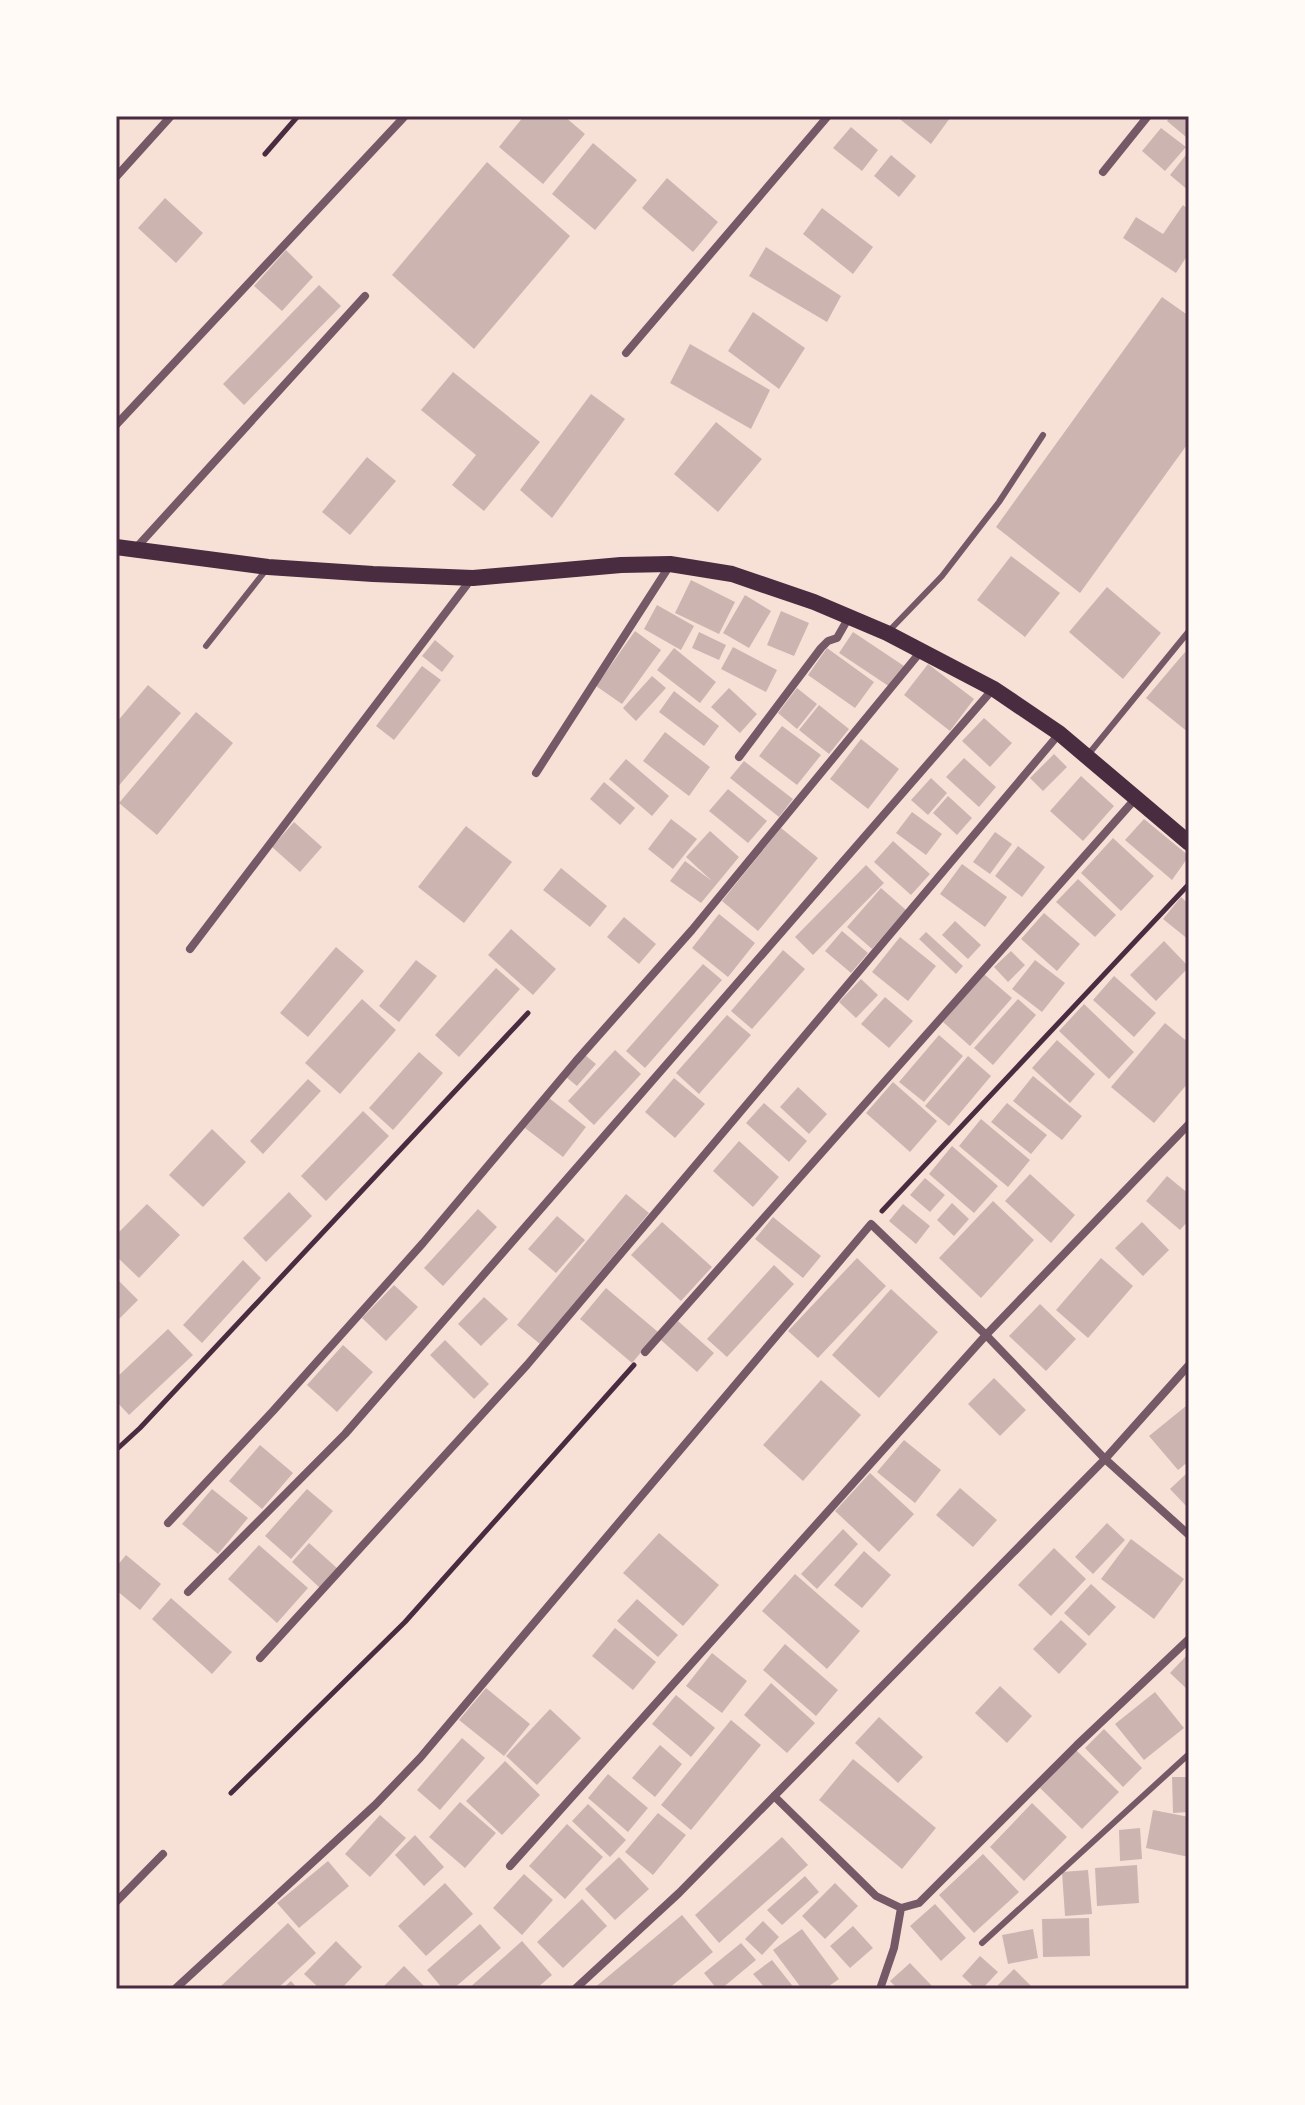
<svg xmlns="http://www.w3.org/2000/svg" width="1305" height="2105" font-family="'Nunito Sans',sans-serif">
  <rect width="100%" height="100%" fill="#f7e1d7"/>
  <path fill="#ccb4b1" d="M524,116h40l21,18 -42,50 -44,-37z
    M896,116h51l3,2 -19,26z
    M1171,116h18v18l-3,3 -19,-16z
    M851,127l27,23 -16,21 -29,-23z
    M1161,128l25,19 -21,24 -23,-20z
    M593,143l44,37 -42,50 -43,-36z
    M1189,151v40l-19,-16z
    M891,155l25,21 -17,21 -25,-21z
    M487,162l83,74 -96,113 -82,-74z
    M667,178l51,44 -25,30 -51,-44z
    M165,198l38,35 -27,30 -38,-35z
    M1183,205l6,5v43l-13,20 -53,-35 13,-21 27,17z
    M822,208l51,39 -20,27 -50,-40z
    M766,247l75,49 -14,26 -78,-46z
    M286,250l27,27 -31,34 -28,-25z
    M319,285l22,21 -97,99 -21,-21z
    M1162,297l27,19v126l-109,151 -84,-66z
    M753,312l52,36 -26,41 -51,-38z
    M690,344l80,46 -19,39 -81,-46z
    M453,372l87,70 -56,69 -32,-26 24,-30 -55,-45z
    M591,394l34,25 -73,99 -32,-28z
    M716,422l46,37 -44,53 -44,-38z
    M367,457l29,24 -46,54 -28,-23z
    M1011,556l49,37 -35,44 -48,-37z
    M691,580l44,22 -16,32 -44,-21z
    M1107,587l54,46 -38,46 -54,-47z
    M745,595l26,16 -22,37 -26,-15z
    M657,605l37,21 -13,24 -37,-21z
    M781,611l28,12 -15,33 -27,-11z
    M635,631l26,19 -39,54 -26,-18z
    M699,632l27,13 -7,15 -27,-12z
    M853,632l51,34 -14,21 -51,-34z
    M435,640l19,16 -12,16 -20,-16z
    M733,647l44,23 -11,22 -45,-23z
    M674,648l42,34 -16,21 -43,-33z
    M827,648l47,34 -19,26 -47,-33z
    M1185,652l4,3v78l-43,-35z
    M928,664l46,35 -24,32 -46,-36z
    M422,666l19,14 -47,60 -18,-14z
    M652,676l14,12 -30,33 -13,-13z
    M148,685l33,28 -65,76v-66z
    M729,688l28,26 -17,19 -29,-26z
    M797,688l20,16 -20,25 -19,-16z
    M674,691l45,35 -15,20 -45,-34z
    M819,705l30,24 -20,25 -30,-24z
    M196,712l37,31 -76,92 -38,-32z
    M984,718l28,25 -22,24 -28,-26z
    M782,726l39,29 -24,30 -38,-29z
    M665,732l45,35 -21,29 -46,-35z
    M861,739l38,30 -31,40 -38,-30z
    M1054,754l13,13 -24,24 -13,-13z
    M964,758l32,29 -17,20 -33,-30z
    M626,759l43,37 -17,20 -43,-37z
    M744,761l49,38 -14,18 -49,-39z
    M1081,776l33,30 -31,35 -33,-30z
    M931,778l16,15 -19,22 -17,-15z
    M604,782l31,26 -15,17 -30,-26z
    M728,789l39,32 -19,22 -39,-32z
    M948,796l24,22 -15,17 -24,-22z
    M912,812l30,22 -16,21 -30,-22z
    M671,819l26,20 -24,30 -25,-20z
    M1144,819l45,37 -17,24 -47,-40z
    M294,822l28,25 -22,25 -28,-25z
    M466,826l46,36 -48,61 -46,-36z
    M781,828l37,30 -60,73 -36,-30z
    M710,831l29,26 -38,46 -31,-22 15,-20 27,20 -26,-24z
    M995,832l17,12 -22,30 -17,-12z
    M1113,838l41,38 -33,35 -40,-38z
    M893,841l37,33 -19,21 -37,-33z
    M1018,846l27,21 -23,30 -27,-21z
    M962,864l45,33 -22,30 -45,-33z
    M866,865l18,18 -71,72 -18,-18z
    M561,868l46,38 -17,21 -47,-37z
    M1078,879l38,36 -21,22 -39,-35z
    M881,888l25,22 -34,39 -25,-22z
    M1181,897l8,7v36l-26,-21z
    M1044,913l36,31 -23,27 -36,-32z
    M719,914l36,29 -27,34 -36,-29z
    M624,917l32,27 -17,20 -32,-27z
    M955,921l26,24 -13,14 -26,-24z
    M511,929l45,40 -23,26 -45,-40z
    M842,931l26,22 -17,20 -26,-22z
    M926,932l37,34 -7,8 -37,-35z
    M900,937l36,29 -28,35 -36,-29z
    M1164,941l25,26 -33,34 -26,-26z
    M336,947l28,24 -56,66 -28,-24z
    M783,950l22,19 -53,60 -21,-18z
    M1011,951l14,14 -17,17 -14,-15z
    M416,960l21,16 -38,46 -20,-16z
    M1035,960l30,23 -23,29 -30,-23z
    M703,964l19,16 -77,88 -19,-17z
    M496,968l24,21 -61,68 -24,-22z
    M984,974l28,24 -42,48 -27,-24z
    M1114,976l42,37 -22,24 -41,-37z
    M861,979l17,16 -22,23 -17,-16z
    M885,997l28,24 -24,27 -28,-24z
    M362,999l34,31 -56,64 -35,-31z
    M1018,999l18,16 -43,50 -19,-17z
    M1084,1004l50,48 -25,27 -50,-48z
    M727,1015l24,20 -52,59 -23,-21z
    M1165,1023l24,20v39l-35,41 -43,-36z
    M939,1035l24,21 -39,46 -25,-20z
    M1057,1040l38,34 -25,29 -38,-35z
    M615,1050l26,24 -47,51 -26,-24z
    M419,1052l24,21 -50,57 -24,-22z
    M585,1055l11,9 -19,22 -11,-9z
    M968,1056l23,20 -42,50 -24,-20z
    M1033,1076l49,40 -20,24 -49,-39z
    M674,1078l31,26 -30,34 -30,-26z
    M308,1079l13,12 -58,63 -13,-13z
    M893,1082l44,39 -27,31 -44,-39z
    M798,1087l29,27 -18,20 -29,-27z
    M549,1098l37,29 -23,30 -38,-29z
    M764,1103l43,38 -18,21 -43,-39z
    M1007,1103l40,32 -16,19 -40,-32z
    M363,1111l26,25 -63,65 -25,-25z
    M981,1119l49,41 -22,27 -49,-41z
    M212,1129l34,33 -43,45 -34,-32z
    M739,1141l40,36 -26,30 -40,-36z
    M952,1146l46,40 -24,27 -45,-39z
    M1030,1174l45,41 -24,28 -46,-42z
    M1167,1176l22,18v26l-9,10 -34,-29z
    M925,1178l20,17 -15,17 -20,-17z
    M289,1192l23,24 -46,46 -23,-24z
    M626,1194l23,19 -109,131 -23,-19z
    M993,1201l41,39 -53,58 -42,-40z
    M952,1203l17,16 -15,17 -17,-16z
    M147,1204l33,31 -41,43 -23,-22v-21z
    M903,1204l27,22 -14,18 -27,-23z
    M478,1209l19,18 -54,59 -19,-18z
    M557,1216l28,24 -29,33 -28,-24z
    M773,1217l48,39 -18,22 -48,-39z
    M662,1222l50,45 -31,34 -50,-46z
    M1142,1222l27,28 -26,26 -28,-28z
    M857,1258l29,28 -68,72 -30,-27z
    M1101,1258l32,28 -45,52 -32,-28z
    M243,1260l18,18 -59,65 -19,-18z
    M774,1265l20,19 -67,73 -20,-18z
    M116,1278l22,22 -22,22z
    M394,1285l24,22 -32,34 -24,-23z
    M606,1288l52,44 -26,31 -52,-44z
    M891,1289l47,43 -59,66 -47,-43z
    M484,1297l24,22 -27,27 -23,-22z
    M1040,1304l36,35 -30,32 -37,-35z
    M678,1321l36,32 -17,19 -36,-32z
    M168,1329l25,26 -64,60 -13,-14v-23z
    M445,1340l44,44 -15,15 -44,-44z
    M343,1345l30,27 -36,40 -30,-27z
    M994,1378l32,32 -26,26 -32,-32z
    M821,1380l40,35 -58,66 -40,-36z
    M1186,1406l3,3v52l-11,9 -29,-34z
    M904,1440l37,30 -26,33 -38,-31z
    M260,1445l33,28 -31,36 -33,-28z
    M1189,1471v38l-19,-20z
    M870,1473l44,41 -35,38 -44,-41z
    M960,1488l37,32 -24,27 -37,-32z
    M212,1489l36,29 -30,36 -36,-30z
    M307,1489l26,22 -42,48 -26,-23z
    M1107,1523l18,17 -32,34 -18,-17z
    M843,1529l15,15 -41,45 -16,-15z
    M659,1533l60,52 -36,41 -60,-53z
    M1131,1539l53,40 -30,40 -53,-40z
    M309,1543l29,26 -18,19 -28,-26z
    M259,1545l49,43 -31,35 -49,-44z
    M1054,1548l32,31 -35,37 -33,-31z
    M864,1551l27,24 -29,33 -28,-23z
    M126,1555l35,29 -21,26 -24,-20v-23z
    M795,1574l65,57 -33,38 -65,-58z
    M1091,1584l25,23 -27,29 -25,-23z
    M171,1598l61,54 -20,22 -60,-55z
    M637,1599l41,36 -20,22 -41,-36z
    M1061,1620l26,24 -28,30 -26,-25z
    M615,1628l41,34 -23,28 -41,-34z
    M785,1644l53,46 -22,26 -53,-46z
    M712,1653l35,28 -25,32 -36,-27z
    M1189,1653v38l-19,-18z
    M771,1683l44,40 -28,30 -43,-38z
    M1000,1686l32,30 -25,27 -32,-30z
    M486,1688l44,36 -26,32 -45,-36z
    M1155,1692l29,36 -40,32 -29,-36z
    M676,1695l39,33 -24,29 -39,-33z
    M550,1709l31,29 -44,47 -31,-29z
    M879,1717l44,40 -25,26 -43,-40z
    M731,1720l30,25 -70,85 -30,-25z
    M1104,1729l38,39 -19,19 -38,-39z
    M462,1738l23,20 -45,52 -23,-20z
    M660,1745l22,19 -27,33 -23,-19z
    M1076,1750l43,42 -37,37 -42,-41z
    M853,1759l83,69 -34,41 -83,-69z
    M505,1761l35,34 -38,40 -36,-34z
    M608,1774l40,34 -20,24 -40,-34z
    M1172,1777h17v35l-16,1z
    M460,1802l36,31 -31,35 -36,-31z
    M1032,1803l35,34 -43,44 -34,-34z
    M588,1804l38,36 -16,17 -38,-36z
    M1153,1810l36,7v40l-43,-9z
    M658,1813l28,22 -33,40 -28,-23z
    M380,1815l26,23 -36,39 -25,-23z
    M567,1824l36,33 -38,42 -36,-33z
    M1140,1828l2,31 -22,2 -1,-31z
    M415,1835l29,32 -20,19 -29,-31z
    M782,1837l26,28 -89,78 -24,-28z
    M983,1854l36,38 -45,41 -35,-38z
    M619,1857l30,32 -34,31 -30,-31z
    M328,1861l21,25 -50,42 -22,-25z
    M1137,1865l2,38 -42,3 -2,-38z
    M1088,1870l4,44 -27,2 -3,-44z
    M524,1874l29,26 -31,35 -29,-27z
    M805,1876l14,16 -37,33 -15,-15z
    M445,1883l28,31 -47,42 -28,-30z
    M835,1883l23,23 -33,33 -23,-23z
    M582,1899l25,27 -44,42 -26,-26z
    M935,1904l31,34 -25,23 -31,-35z
    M682,1915l31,37 -45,37h-75z
    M1089,1918l1,38 -47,1 -1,-38z
    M763,1921l16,16 -17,18 -17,-16z
    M288,1923l28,30 -39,36h-53l-3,-3z
    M480,1924l21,24 -48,41h-10l-16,-19z
    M853,1926l20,22 -23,20 -20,-22z
    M802,1929l37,50 -14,10h-23l-29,-39z
    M1033,1929l5,29 -30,6 -6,-29z
    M336,1941l26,26 -21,22h-21l-16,-15z
    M522,1941l30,34 -16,14h-68z
    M741,1943l15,17 -35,29h-4l-13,-16z
    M980,1956l18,16 -16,17h-6l-14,-13z
    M772,1960l23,29h-29l-13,-15z
    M910,1963l22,23 -4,3h-30l-8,-8z
    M404,1966l23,23h-46z
    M1014,1969l20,20h-40z
    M291,1981l7,8h-16z"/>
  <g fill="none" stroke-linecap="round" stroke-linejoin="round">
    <path stroke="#4a2c40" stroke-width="5" d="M265,154l33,-38
      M882,1211l307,-327
      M116,1450l24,-22 388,-415
      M231,1793l174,-171 229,-257"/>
    <path stroke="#755966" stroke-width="6" d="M887,633l55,-57 57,-74 44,-67
      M206,646l60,-76
      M1087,756l102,-125
      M982,1943l207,-189"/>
    <path stroke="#755966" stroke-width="8" d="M1103,172l45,-56
      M116,177l55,-61
      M626,353l202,-237
      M116,425l289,-309
      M136,548l229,-252
      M739,757l82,-109 7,-7 9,-3 12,-21
      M536,773l134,-208
      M190,949l282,-371
      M645,1352l491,-554
      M168,1523l105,-112 150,-168 153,-182 116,-131 230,-280
      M188,1592l157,-158 648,-745
      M260,1658l267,-293 532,-631
      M774,1796l102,100 25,12 18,-5 158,-158 112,-106
      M510,1866l476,-531 203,-211
      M116,1902l47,-48
      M175,1989l200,-184 45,-47 451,-534 115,111 119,124 84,76
      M575,1989l104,-96 426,-434 84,-94
      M880,1989l14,-41 7,-40"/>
    <path stroke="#4a2c40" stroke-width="16" d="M116,547l152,20 105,7 100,4 148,-13 49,-1 62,10 82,28 73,31 107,56 65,44 130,110"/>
  </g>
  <rect width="1305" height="2105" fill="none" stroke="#fffaf5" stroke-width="236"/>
  <rect x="118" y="118" width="1069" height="1869" fill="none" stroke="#4a2c40" stroke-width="3"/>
</svg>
